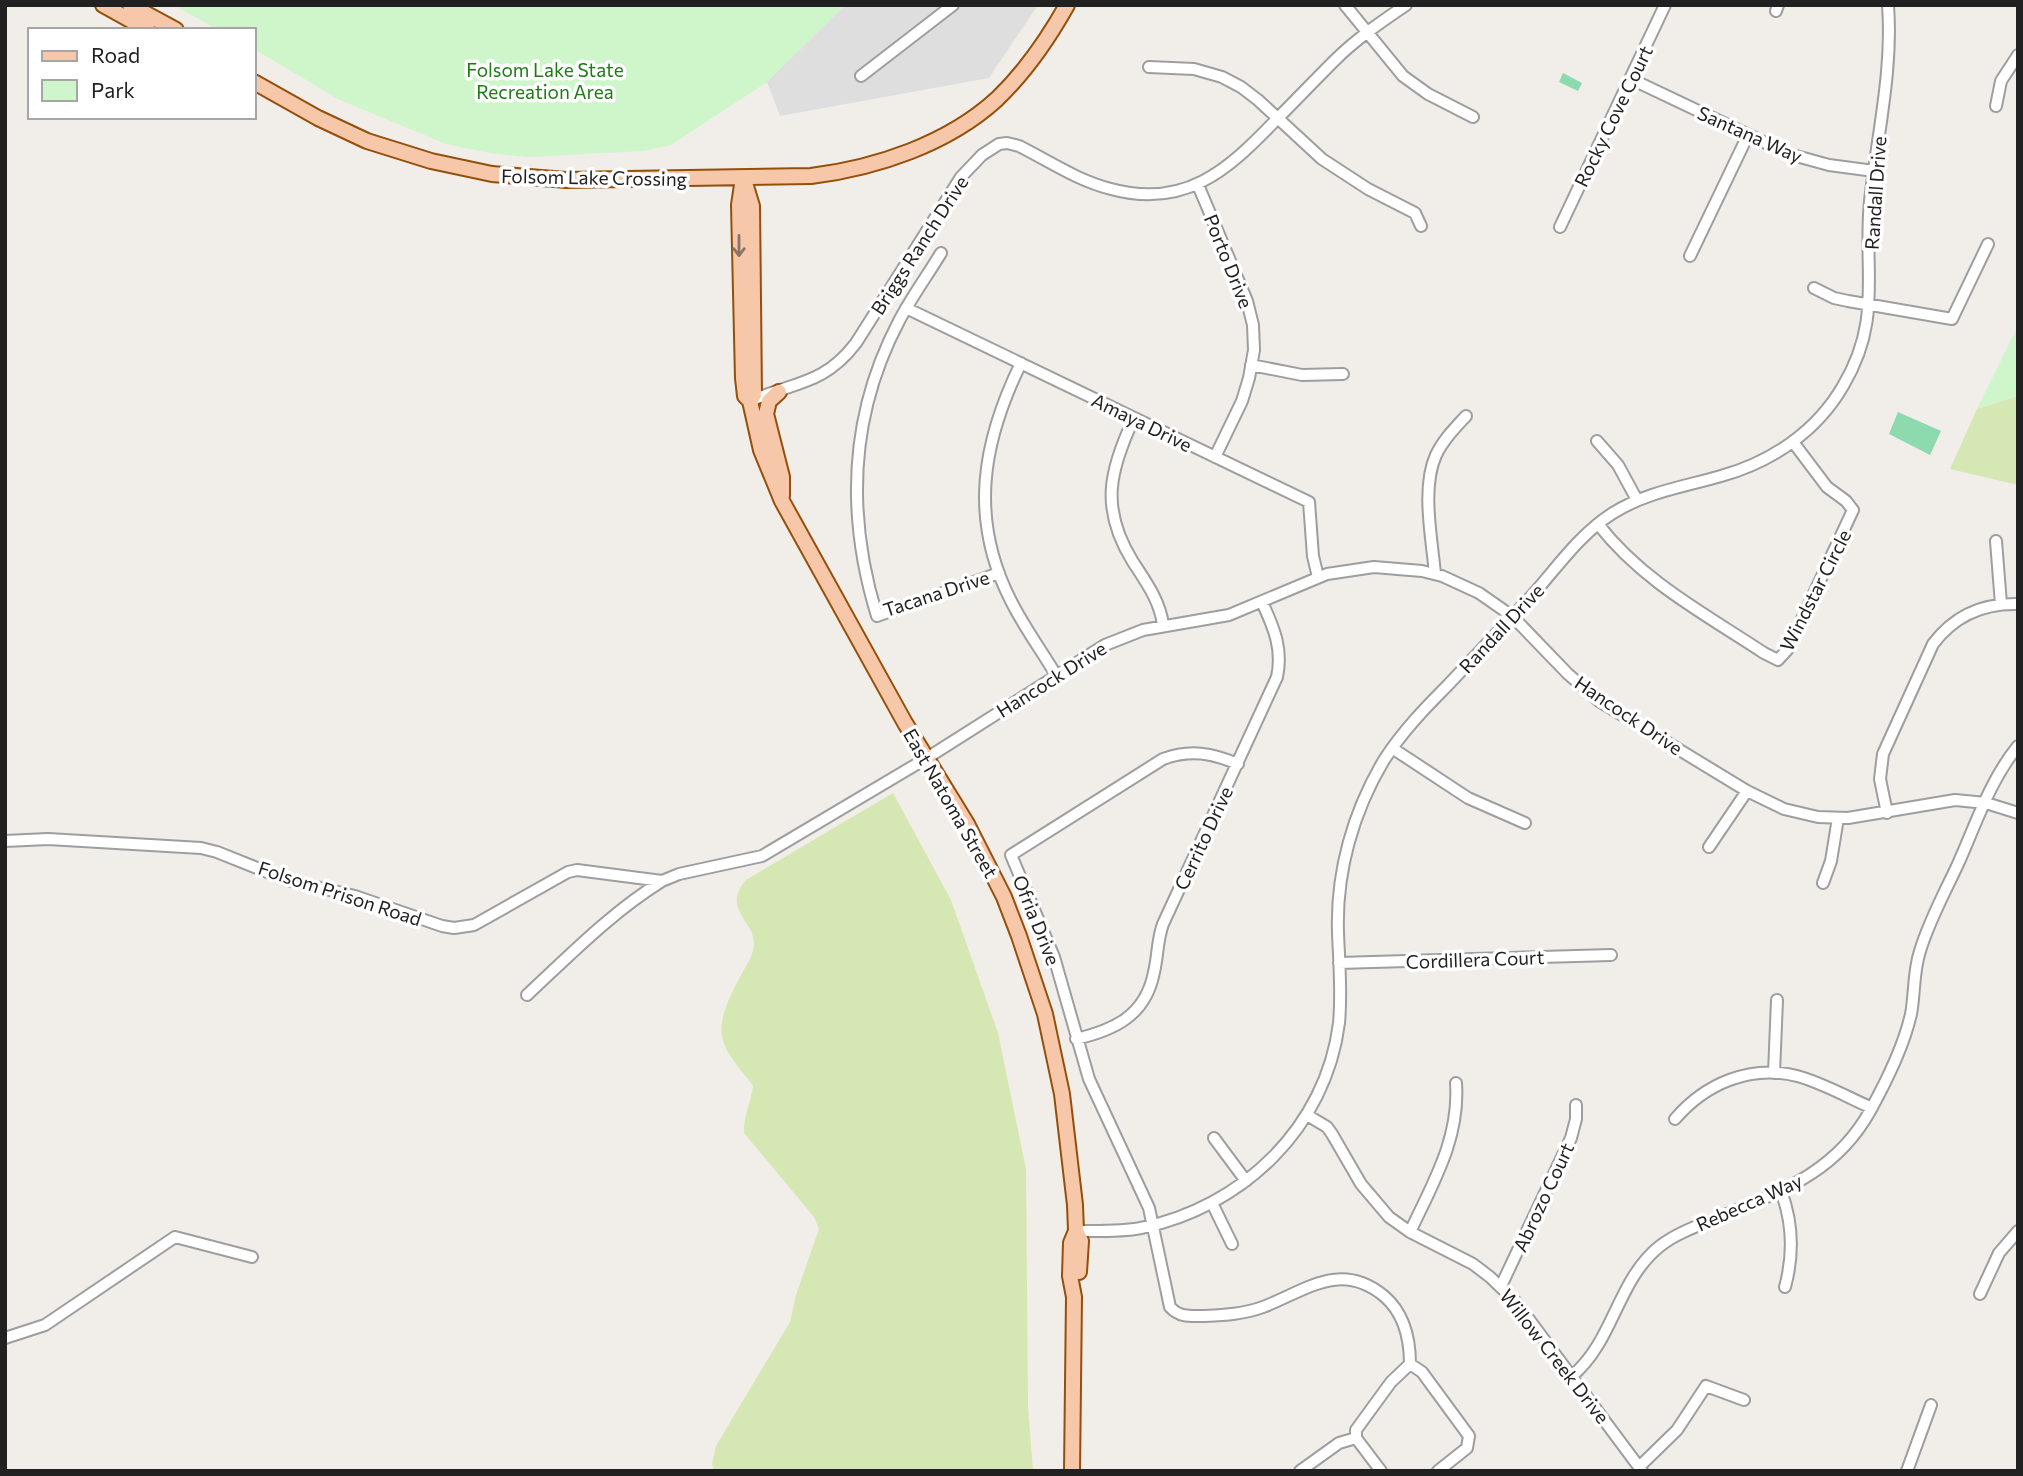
<svg xmlns="http://www.w3.org/2000/svg" width="2023" height="1476" font-family="Commissioner,sans-serif">
  <rect width="100%" height="100%" fill="#f1ede9"/>
  <path fill="#dfdedf" d="M845,5h193l-49,73 -209,38 -13,-34z"/>
  <path fill="#d5e7b3" d="M2018,396v89l-68,-16 27,-60z
    M893,793l58,107 47,133 28,136 2,238 5,64h-319l-2,-7 4,-18 74,-124 6,-27 23,-66 -5,-12 -70,-84c-1,-16 7,-31 9,-47 -8,-12 -23,-27 -28,-40 -11,-23 6,-51 16,-71 5,-9 13,-21 13,-30 1,-25 -33,-35 -8,-65z"/>
  <path fill="#cef6ca" d="M173,5h672l-78,77 -96,63 -27,6 -117,6 -37,-4 -44,-9 -106,-44 -86,-51v-19h-35z
    M2018,326v70l-41,13z"/>
  <path fill="#8ddaaf" d="M1563,73l19,10 -4,8 -19,-9z
    M1898,412l43,19 -11,24 -41,-21z"/>
  <g fill="none" stroke-linecap="round" stroke-linejoin="round">
    <g stroke="#9e9e9e" stroke-width="14">
      <path id="minor" d="M1345,5l58,71 25,18 45,23
        M1776,11l2,-6
        M1149,67l45,2 28,8 19,10 17,13 64,59 46,30 47,24 6,13
        M861,76l92,-71
        M1631,79l158,75 40,11 45,6
        M1996,106l5,-25 17,-26
        M1198,185l49,116 6,24 1,25 -5,28 -7,23 -27,56
        M1560,227l105,-222
        M941,253c-14,23 -30,45 -42,68 -50,95 -53,194 -22,295l122,-43
        M1690,256l58,-121
        M1814,288l20,10 14,3 104,18 36,-75
        M906,308l403,194 4,54 5,21
        M1021,363c-39,80 -52,156 -10,238 13,26 30,49 45,74
        M1251,365l51,10 41,-1
        M750,401c44,-19 74,-16 106,-58l105,-166 21,-22 17,-11 8,-1 12,3c30,15 59,35 92,43 73,20 116,-18 163,-67 20,-20 40,-41 60,-61 22,-22 47,-39 72,-56
        M1134,418c-25,53 -34,91 -1,144 13,20 27,39 30,63
        M1597,441l21,24 19,35
        M1598,524c44,57 107,90 166,129l14,7 10,-11 65,-139 -7,-9 -19,-14 -34,-45
        M1996,541l5,63
        M1435,574c-3,-35 -14,-86 1,-119 7,-15 19,-27 30,-39
        M1392,748l76,50 57,25
        M1238,764c-26,-11 -48,-15 -75,-5l-152,96 43,102 35,122 60,129 21,99c10,11 21,9 35,9 20,-1 39,-2 58,-9 42,-16 77,-47 121,-11 20,17 26,43 26,68l-19,18 -35,48v8l25,33
        M1887,813l-7,-34 3,-25 50,-110c21,-28 50,-41 85,-40
        M5,841l43,-2 153,9 16,4 70,28 68,16 87,30 12,2 20,-3 94,-53 9,-2 85,11 17,-7 83,-18 165,-98 178,-113 38,-15 86,-15 98,-41 47,-7 48,4 20,5 37,17 33,23 56,58 31,27 148,90 37,18 34,8 30,1 107,-18 31,3 32,10
        M1709,847l38,-56
        M1823,883l8,-22 7,-43
        M1339,963l272,-8
        M527,995c43,-40 85,-83 135,-114
        M1076,1039c39,-9 70,-24 78,-67 4,-16 3,-32 9,-48l114,-247c6,-28 -3,-49 -15,-75
        M1774,1073l3,-73
        M1307,1115l20,12 5,7 29,50 28,33 21,15 63,32 17,13 26,25 126,169
        M1675,1119c30,-35 75,-55 122,-43 26,7 50,21 75,32
        M1214,1138l32,43
        M1781,1191c12,32 13,63 4,96
        M1212,1203l20,41
        M1076,1231c21,0 44,1 65,-3 102,-21 185,-101 198,-205 3,-31 0,-61 -1,-91 -2,-60 15,-120 46,-172 18,-28 41,-52 64,-75 26,-28 53,-56 79,-84 27,-29 51,-66 86,-88 34,-21 70,-26 108,-37 51,-14 96,-45 122,-90 40,-67 20,-115 27,-185 7,-65 23,-130 18,-196
        M1410,1232c23,-49 50,-94 46,-149
        M1501,1286l70,-148 5,-19v-14
        M1980,1294l19,-41 19,-22
        M5,1338l40,-13 130,-88 77,20
        M1410,1364l12,8 47,64 -2,12 -29,23
        M1572,1376c42,-35 45,-96 88,-130 17,-13 37,-20 57,-28 62,-26 118,-44 153,-107 15,-27 34,-66 41,-97 4,-21 2,-42 9,-63 9,-30 25,-59 38,-87 18,-40 32,-84 60,-118
        M1639,1467l38,-37 29,-44 38,14
        M1300,1471l39,-28 17,-5
        M1907,1471l24,-66"/>
    </g>
    <g stroke="#944f0b" stroke-width="18">
      <path id="major" d="M103,5l45,25
        M130,5l46,25
        M254,82l64,36 49,23 64,20 61,13 74,6 245,-4c65,-8 137,-32 186,-77 28,-27 51,-60 70,-94
        M743,178l-4,27 4,173 2,18 5,5 11,49 21,51 123,222 62,101 37,73 15,39 26,78 17,80 13,111 1,26 -5,12 -1,33 4,21 -2,174
        M745,183l7,23 2,189 -4,6
        M779,392l-10,9 -3,13 16,63v19
        M1076,1231l5,10 -2,31"/>
    </g>
    <use href="#minor" stroke="#fff" stroke-width="10"/>
    <use href="#major" stroke="#f6c8a9" stroke-width="14"/>
  </g>
  <defs><path id="oneway-shaft" d="M-6 0H5M1.5-3L5.5 0L1.5 3" fill="none" stroke-width="1.6" stroke-linecap="round" stroke-linejoin="round" transform="scale(1.75)"/></defs>
  <use stroke="#8c7465" href="#oneway-shaft" transform="translate(739 246) rotate(90)"/>
  <g text-anchor="middle" dominant-baseline="central" stroke-width="7" stroke-linejoin="round" paint-order="stroke">
    <g font-size="19" fill="#1d7b14" stroke="#fff">
      <text x="545" y="69">Folsom Lake State<tspan x="545" dy="22">Recreation Area</tspan></text>
    </g>
    <g font-size="19" fill="#212121" stroke="#fff">
      <text transform="translate(1613 116) rotate(-64)">Rocky Cove Court</text>
      <text transform="translate(1750 134) rotate(24)">Santana Way</text>
      <text transform="translate(594 177) rotate(1)">Folsom Lake Crossing</text>
      <text transform="translate(1875 193) rotate(-86)">Randall Drive</text>
      <text transform="translate(919 245) rotate(-57)">Briggs Ranch Drive</text>
      <text transform="translate(1229 261) rotate(68)">Porto Drive</text>
      <text transform="translate(1142 422) rotate(26)">Amaya Drive</text>
      <text transform="translate(1815 590) rotate(-63)">Windstar Circle</text>
      <text transform="translate(936 593) rotate(-18)">Tacana Drive</text>
      <text transform="translate(1501 628) rotate(-47)">Randall Drive</text>
      <text transform="translate(1051 679) rotate(-32)">Hancock Drive</text>
      <text transform="translate(1629 715) rotate(34)">Hancock Drive</text>
      <text transform="translate(951 803) rotate(60)">East Natoma Street</text>
      <text transform="translate(1203 838) rotate(-65)">Cerrito Drive</text>
      <text transform="translate(340 893) rotate(18)">Folsom Prison Road</text>
      <text transform="translate(1037 920) rotate(68)">Ofria Drive</text>
      <text transform="translate(1475 959) rotate(-2)">Cordillera Court</text>
      <text transform="translate(1543 1197) rotate(-65)">Abrozo Court</text>
      <text transform="translate(1749 1202) rotate(-24)">Rebecca Way</text>
      <text transform="translate(1555 1356) rotate(52)">Willow Creek Drive</text>
    </g>
  </g>
  <rect width="2023" height="1476" fill="none" stroke="#212121" stroke-width="14"/>
  <rect x="28" y="28" width="228" height="91" fill="#ffffff" stroke="#a6a6a6" stroke-width="2"/>
  <rect x="42" y="51" width="35" height="10" fill="#f6c8a9" stroke="#a6a6a6" stroke-width="2"/>
  <text x="91" y="63" font-size="21" fill="#212121">Road</text>
  <rect x="42" y="80" width="35" height="21" fill="#cef6ca" stroke="#a6a6a6" stroke-width="2"/>
  <text x="91" y="98" font-size="21" fill="#212121">Park</text>
</svg>
